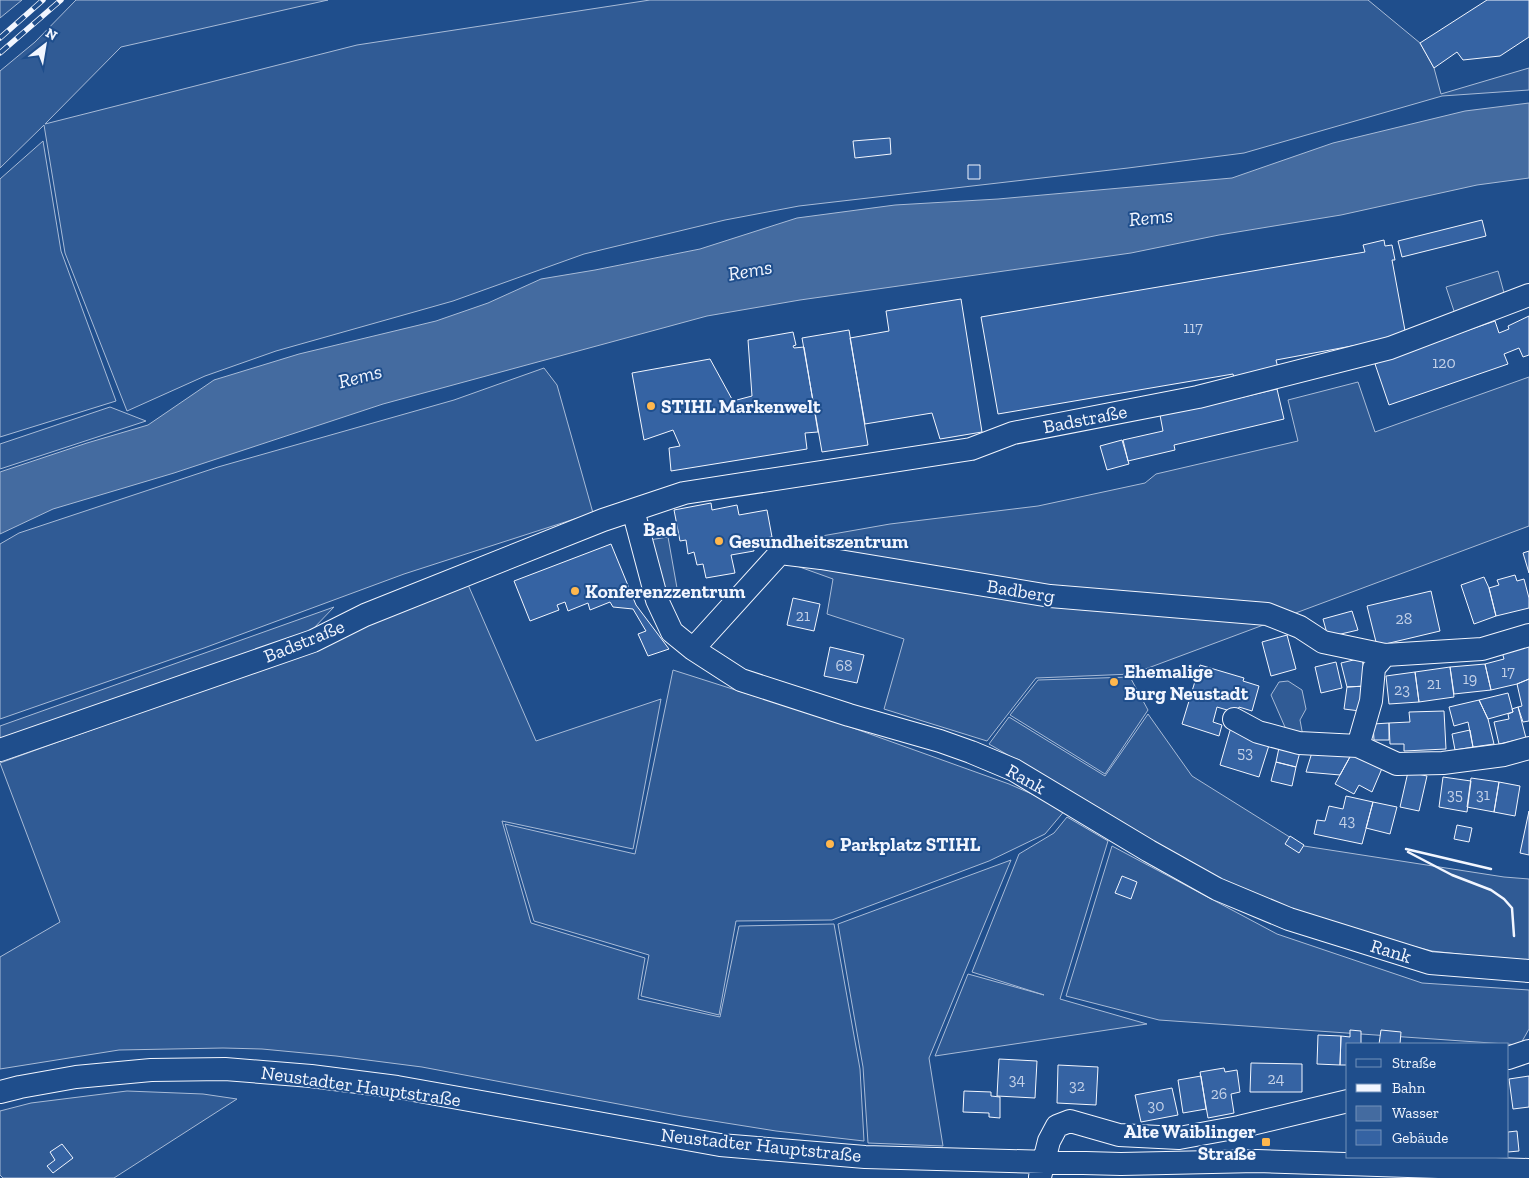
<svg xmlns="http://www.w3.org/2000/svg" width="1529" height="1178" font-family="'Zilla Slab',serif">
  <rect width="100%" height="100%" fill="#1f4e8c"/>
  <path fill="#305b95" stroke="#a8bbd7" d="M0,0h22l-22,18z
    M76,0h252l-207,47 -76,77 312,-79 293,-45h718l52,43 14,25 7,26 88,-26v22l-87,6 -198,57 -116,15 -329,38 -74,14 -141,34 -131,47 -177,50 -71,25 -78,35 -62,-158 -21,-128 -44,43v-97l35,-29z
    M43,141l18,110 55,150 -116,36v-258z
    M1498,271l8,29 -50,17 -10,-30z
    M544,368l13,17 36,128 -189,61 -200,74 -204,71v-175l19,-11 199,-66 236,-67z
    M1529,377v149l-397,148 -96,4 -49,63 -103,-32 20,-70 -77,-25 6,-35 -50,-18v-15l33,-9 74,-13 148,-18 107,-23 11,-9 142,-33 -10,-41 70,-18 17,50z
    M110,407l36,14 -146,48v-25z
    M668,537l9,51 -13,3 -15,-51z
    M466,580l70,161 125,-42 -28,150 -131,-28 29,102 114,35 -7,41 82,18 19,-91 95,-2 26,145 4,72 -88,-10 -94,-15 -260,-49 -86,-11 -74,-7 -39,-1 -104,2 -119,19v-112l60,-35 -60,-159 318,-115z
    M334,607l-22,23 -312,110v-14z
    M673,670l169,54 167,60 57,25 -21,25 -56,27 -157,59 -96,1 -17,94 -78,-19 8,-41 -115,-34 -29,-97 130,30z
    M1130,677l18,33 -43,64 -95,-59 28,-35z
    M1288,681l14,9 4,19 -6,11 3,16 -15,-2 -17,-39 8,-13z
    M1148,714l44,62 112,70 200,31 25,2v83l-97,-11 -126,-32 -53,-21 -109,-58 -45,-32 -110,-64 20,-27 96,59z
    M1067,817l41,24 -48,158 87,25 -212,32 33,-82 76,21 -72,-23 47,-118 35,-21z
    M1112,846l165,88 145,49 107,7v39l-9,16 -361,-25 -93,-24z
    M1011,860l-82,198 14,88 -75,-3 -5,-76 -25,-143z
    M127,1091l76,3 34,5 -123,79h-111l-3,-3v-64l31,-8z"/>
  <path fill="#446ba0" stroke="#a8bbd7" d="M1529,103v75l-52,7 -136,30 -122,20 -88,18 -331,47 -93,16 -324,88 -209,69 -121,36 -53,25v-62l87,-29 61,-18 66,-45 85,-26 137,-33 52,-18 53,-24 54,-9 105,-21 97,-31 98,-13 103,-6 234,-21 101,-35 132,-32z"/>
  <path fill="#3563a3" stroke="#f2f6ff" d="M1487,0h42v37l-29,19 -37,4 -6,-8 -23,16 -14,-25z
    M890,138l1,16 -36,4 -2,-17z
    M968,165h12v14h-12z
    M1482,220l4,16 -84,21 -4,-16z
    M1384,240l1,6 7,-1 3,15h-3l14,76 -130,24 3,12 -44,10 -2,-8 -235,40 -17,-97 384,-65 -2,-7z
    M961,299l21,133 -42,7 -8,-26 -67,11 -15,-86 39,-7 -3,-20z
    M1529,316v39l-6,2 -4,-9 -15,6 4,10 -119,41 -14,-41 20,-9 100,-34 4,12 10,-4 -1,-3z
    M849,330l19,115 -46,7 -20,-114z
    M793,332l3,13 -3,1 1,2 10,-1 14,85 -13,1 2,16 -136,22 -2,-23 11,-2 -7,-16 -29,10 -12,-67 78,-14 23,42 19,-5 -4,-56z
    M1277,389l7,30 -110,26 1,5 -47,11 -5,-21 40,-9 -3,-16 33,-6z
    M1122,440l7,24 -22,6 -7,-24z
    M711,503l1,7 25,-5 2,10 28,-5 5,27 -20,3 2,11 -23,4 4,18 -29,5 -3,-14 -6,1 -3,-13 -6,2 -2,-14 -6,1 -6,-31z
    M611,544l25,61 33,44 -21,7 -10,-22 8,-3 -13,-22 -20,-2 -3,-5 -20,8 -2,-7 -20,8 -3,-9 -8,3 2,5 -29,11 -16,-40z
    M1529,551v22l-6,-20z
    M1515,575l2,6 7,-2 5,19v10l-33,8 -7,-28 10,-3 -2,-5z
    M1484,577l5,11 7,28 -22,8 -13,-39z
    M1431,591l9,40 -63,15 -10,-40z
    M793,598l27,6 -6,27 -27,-6z
    M1352,611l6,19 -30,7 -5,-18z
    M1287,635l9,34 -25,7 -9,-34z
    M1529,645v34l-12,5 -26,6 -6,-26 19,-5 -2,-7z
    M830,647l34,8 -7,28 -33,-7z
    M1362,658l4,28 -19,1 -6,-24z
    M1336,662l6,26 -21,5 -6,-26z
    M1485,664l6,26 -37,4 -4,-27z
    M1200,665l44,13 -1,3 16,5 -7,25 -13,-4 -2,6 -20,-6 -4,15 9,3 -3,11 -37,-12z
    M1450,667l4,30 -35,5 -4,-30z
    M1415,672l4,30 -30,2 -3,-28z
    M1529,679v42l-6,1 -5,-15 4,-1 -5,-22z
    M1366,686l-6,25 -16,-2 3,-22z
    M1508,693l5,19 -25,7 -9,-19z
    M1479,700l9,19 6,25 -21,3 -5,-25 -14,4 -5,-19z
    M1518,707l8,31 -27,6 -5,-22 15,-3 -1,-5 5,-2 -1,-3z
    M1444,711l2,38 -42,2v-7h-14l-1,-21 21,-1 -1,-10z
    M1389,723v17h-15l-1,-16z
    M1231,727l40,12 -12,38 -39,-12z
    M1470,730l3,17 -18,3 -3,-16z
    M1280,743l21,5 -5,19 -20,-5z
    M1313,749l38,6 -11,20 -34,-3z
    M1351,755l32,11 -11,26 -13,-7 -5,9 -19,-10z
    M1276,762l20,5 -4,19 -21,-5z
    M1408,772l19,4 -8,35 -19,-4z
    M1443,777l28,4 -4,31 -28,-5z
    M1471,778l28,4 -5,30 -27,-5z
    M1499,782l21,4 -5,30 -21,-4z
    M1346,796l27,6 -11,42 -48,-10 3,-14 8,1 4,-15 14,3z
    M1373,802l24,5 -7,27 -24,-6z
    M1529,811v44l-9,-2z
    M1457,825l15,3 -3,14 -15,-3z
    M1290,836l14,9 -5,8 -14,-9z
    M1122,876l15,6 -6,17 -16,-6z
    M1350,1030l11,1v13h-13v21h-8l1,-29 9,1z
    M1381,1030l20,2 -1,12h-21z
    M1318,1035l23,1 -1,29 -23,-1z
    M999,1059l38,2 -2,37 -38,-2z
    M1251,1063l51,1v28h-52z
    M1058,1065l40,2 -2,38 -39,-2z
    M1224,1068l1,4 12,-2 3,22 -9,2 3,19 -26,5 -8,-46z
    M1201,1076l5,33 -23,4 -5,-33z
    M1529,1076v31l-16,2 -4,-30z
    M1172,1088l6,27 -37,7 -6,-27z
    M964,1091l27,1v4l9,1v21l-11,-1v-4l-26,-1z
    M1517,1131l2,20 -11,1v-20z
    M62,1144l11,14 -20,15 -6,-7 8,-6 -5,-8z"/>
  <g fill="none" stroke-linecap="round" stroke-linejoin="round">
    <g stroke="#f2f6ff" stroke-width="24">
      <path id="minor" d="M633,510l51,-17 287,-44 42,-16 185,-36 192,-49 139,-53
        M693,649l87,-96 41,5 229,38 217,18 33,13 23,15 62,13 97,-6 47,-14
        M1234,719l24,13 41,11 59,3 39,18 46,-1 61,-8 25,-7
        M1358,746l13,-45 3,-33 11,-13
        M0,750l313,-109 52,-26 238,-95 30,-10 24,90 15,32 21,17 48,31 108,35 91,26 31,11 43,18 135,81 68,38 72,30 141,44 99,8
        M1508,1058l21,-7
        M0,1092l20,-5 56,-10 75,-7 74,-1 86,7 86,11 323,58 145,12 256,7 136,-3 272,9
        M1040,1177l9,-36 8,-15 13,-5 49,14 60,3 60,-11 109,-26"/>
    </g>
    <use href="#minor" stroke="#1f4e8c" stroke-width="22"/>
    <g stroke="#f2f6ff" stroke-width="5.5">
      <path id="rail" d="M0,38l43,-38
        M0,53l61,-53"/>
    </g>
    <use href="#rail" stroke="#1f4e8c" stroke-width="4" stroke-dasharray="11" stroke-linecap="butt"/>
    <path stroke="#f2f6ff" stroke-width="2.5" d="M1406,849l85,20
      M1408,852l44,23 39,15 13,9 8,9 2,28"/>
  </g>
  <g fill="#ffb74d" stroke="#1f4e8c" stroke-width="2">
    <circle cx="651" cy="406" r="5"/>
    <circle cx="719" cy="541" r="5"/>
    <circle cx="575" cy="591" r="5"/>
    <circle cx="1114" cy="682" r="5"/>
    <circle cx="830" cy="844" r="5"/>
    <rect x="1261" y="1137" width="10" height="10" rx="2.5"/>
  </g>
  <g text-anchor="middle" dominant-baseline="central" stroke-width="4" stroke-linejoin="round" paint-order="stroke">
    <g font-size="16" fill="#c3d1e8">
      <text x="1193" y="327">117</text>
      <text x="1444" y="362">120</text>
      <text x="803" y="615">21</text>
      <text x="1404" y="618">28</text>
      <text x="844" y="665">68</text>
      <text x="1508" y="671">17</text>
      <text x="1470" y="678">19</text>
      <text x="1434" y="683">21</text>
      <text x="1402" y="689">23</text>
      <text x="1245" y="752">53</text>
      <text x="1455" y="794">35</text>
      <text x="1483" y="794">31</text>
      <text x="1347" y="820">43</text>
      <text x="1276" y="1078">24</text>
      <text x="1017" y="1079">34</text>
      <text x="1077" y="1085">32</text>
      <text x="1219" y="1093">26</text>
      <text x="1156" y="1105">30</text>
    </g>
    <g font-size="19" font-weight="bold" fill="#f2f6ff" stroke="#1f4e8c" text-anchor="start">
      <text x="661" y="406">STIHL Markenwelt</text>
      <text x="729" y="541">Gesundheitszentrum</text>
      <text x="585" y="591">Konferenzzentrum</text>
      <text x="1124" y="671">Ehemalige<tspan x="1124" dy="22">Burg Neustadt</tspan></text>
      <text x="840" y="844">Parkplatz STIHL</text>
      <text x="1256" y="1131" text-anchor="end">Alte Waiblinger<tspan x="1256" dy="22">Straße</tspan></text>
    </g>
    <g font-size="19" fill="#f2f6ff" stroke="#1f4e8c">
      <text transform="translate(1085 419) rotate(-11)">Badstraße</text>
      <text transform="translate(1021 591) rotate(9)">Badberg</text>
      <text transform="translate(304 641) rotate(-22)">Badstraße</text>
      <text transform="translate(1026 779) rotate(29)">Rank</text>
      <text transform="translate(1391 951) rotate(17)">Rank</text>
      <text transform="translate(361 1086) rotate(8)">Neustadter Hauptstraße</text>
      <text transform="translate(761 1145) rotate(6)">Neustadter Hauptstraße</text>
    </g>
    <g font-size="20" font-style="italic" fill="#f2f6ff" stroke="#1f4e8c">
      <text transform="translate(1151 217) rotate(-6)">Rems</text>
      <text transform="translate(750 270) rotate(-10)">Rems</text>
      <text transform="translate(360 376) rotate(-15)">Rems</text>
    </g>
    <g font-size="20" font-weight="bold" fill="#f2f6ff" stroke="#1f4e8c">
      <text x="660" y="529">Bad</text>
    </g>
  </g>
  <rect x="1346" y="1043" width="162" height="115" fill="#1f4e8c" stroke="#7391ba"/>
  <rect x="1356" y="1059" width="25" height="8" fill="#1f4e8c" stroke="#7391ba"/>
  <text x="1392" y="1068" font-size="15" fill="#f2f6ff">Straße</text>
  <rect x="1356" y="1084" width="25" height="8" fill="#f2f6ff" stroke="#7391ba"/>
  <text x="1392" y="1093" font-size="15" fill="#f2f6ff">Bahn</text>
  <rect x="1356" y="1106" width="25" height="15" fill="#446ba0" stroke="#7391ba"/>
  <text x="1392" y="1118" font-size="15" fill="#f2f6ff">Wasser</text>
  <rect x="1356" y="1130" width="25" height="15" fill="#3563a3" stroke="#7391ba"/>
  <text x="1392" y="1143" font-size="15" fill="#f2f6ff">Gebäude</text>
  <g transform="translate(45 45) rotate(31)" stroke="#1f4e8c" stroke-width="4" paint-order="stroke">
  <path d="M0-4L9 19L0 12L-9 19Z" fill="#f2f6ff"/>
  <text y="-8" font-size="14" font-weight="bold" text-anchor="middle" fill="#f2f6ff">N</text>
  </g>
</svg>
